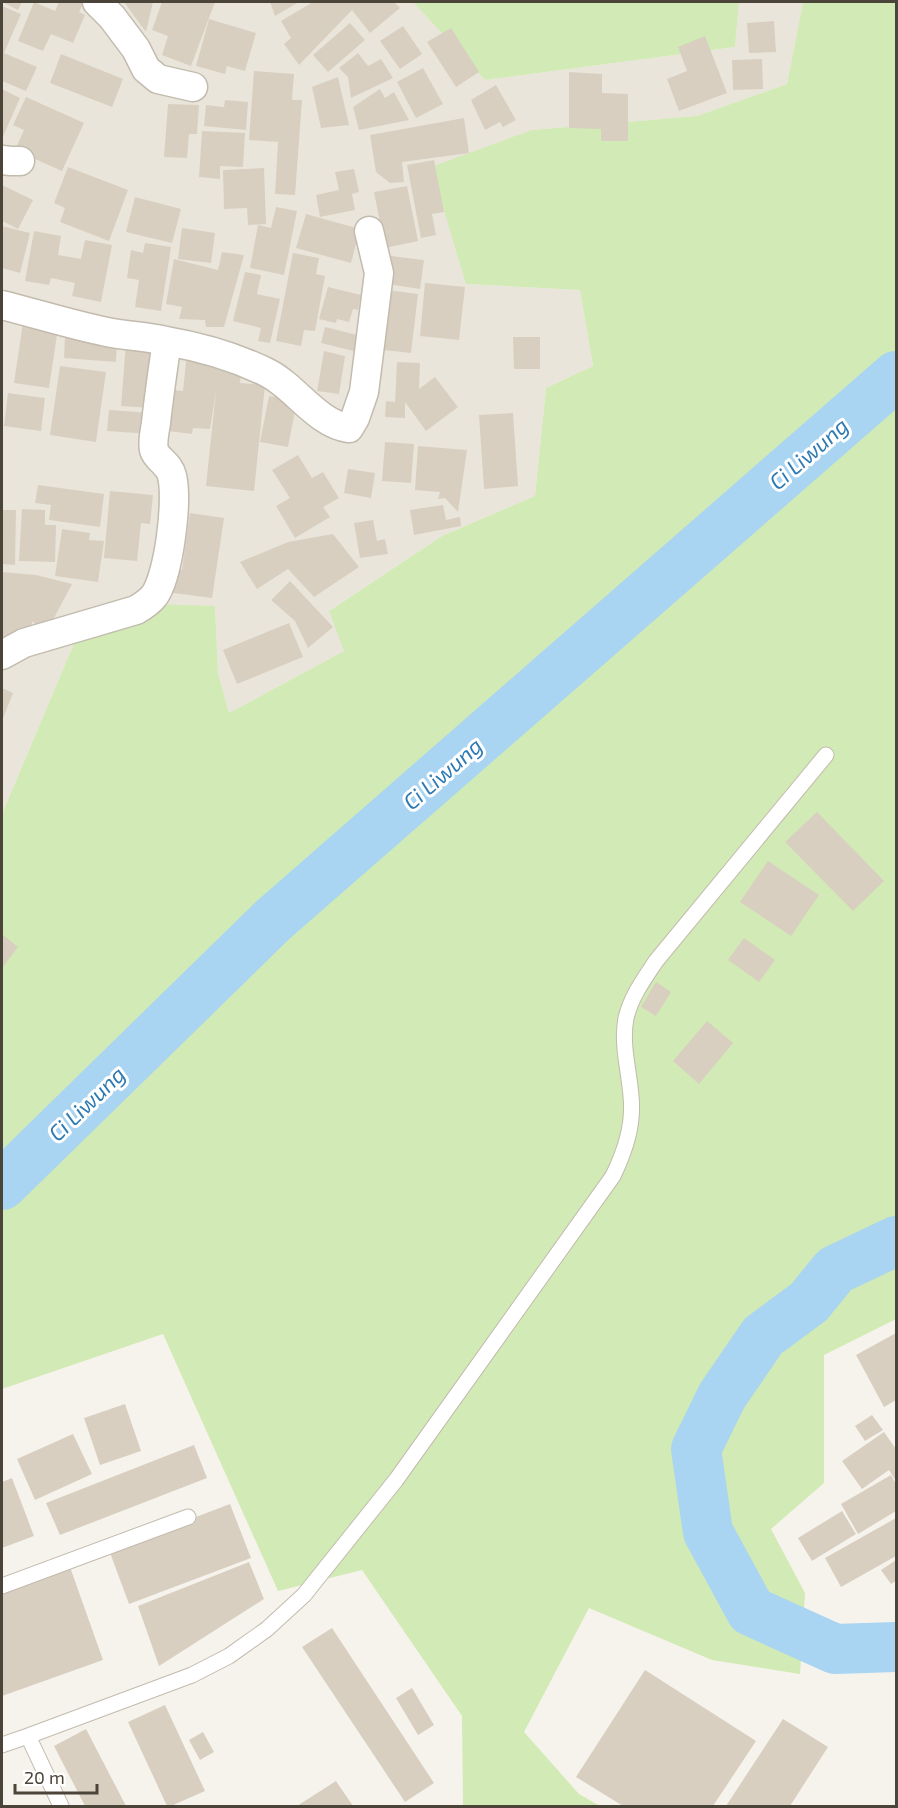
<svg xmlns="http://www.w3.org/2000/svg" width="898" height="1808" font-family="'Exo 2',sans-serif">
  <rect width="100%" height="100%" fill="#f6f3ec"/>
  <path fill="#eae5da" d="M2,2h411l72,78 250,-33 4,-45h64l-16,82 -90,32 -165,14 -66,154 114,6 13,76 -47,22 -11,108 -93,40 -112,74 14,41 -115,62 -11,-40 -3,-67 -140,35 -73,173z"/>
  <path fill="#d2eab5" d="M413,2h326l-4,45 -250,33z
    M803,2h93v1317l-72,36v128l-53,46 34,64 -5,81 -88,-14 -123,-52 -65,124 55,62 21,12h-137l-1,-90 -100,-146 -84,21 -115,-257 -161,55v-575l73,-173 57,-14 16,-23 67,2 3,67 11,40 115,-62 -15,-40 113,-75 93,-40 11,-108 47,-22 -13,-76 -114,-6 -35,-117 101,-37 165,-14 90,-32z"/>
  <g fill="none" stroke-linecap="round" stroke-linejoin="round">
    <path stroke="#a9d4f2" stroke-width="50" d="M2,1185l271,-265 623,-544
      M896,1241l-61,29 -26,32 -46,34 -41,60 -26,53 12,83 43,79 84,38 61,-2"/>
  </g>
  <path fill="#d8cfc1" d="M2,2h20l-4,8z
    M34,2l21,9 4,-9h19l5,1 -4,9 6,3 -12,28 -22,-9 -8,17 -25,-10z
    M124,2h29l-7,30z
    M162,2h53l-24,64 -29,-11 6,-19 -16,-6z
    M270,2h29l-24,14z
    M313,2h81l6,6 -30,25 -18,-23 -53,55 -15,-21 7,-6 -10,-17z
    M2,6l19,8 -17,39 33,14 -11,24 -24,-10z
    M209,19l47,14 -11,38 -18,-5 -2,8 -29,-8z
    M774,21l2,31 -27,1 -2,-30z
    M350,23l15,17 -37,32 -15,-17z
    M403,26l19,28 -22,15 -20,-28z
    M451,28l28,44 -23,15 -29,-45z
    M705,36l22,57 -48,18 -12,-32 20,-8 -9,-24z
    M358,53l10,13 13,-7 12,19 -42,20 -3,-21 -9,-9z
    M61,54l62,25 -11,28 -62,-24z
    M762,59l1,30 -30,1 -1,-30z
    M423,68l20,36 -27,14 -19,-36z
    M254,71l40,3 -2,26h10l-7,95 -20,-1 3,-52 -29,-2z
    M569,72l33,2v19l26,1v47h-27v-12l-32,-1z
    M338,77l11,48 -28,3 -9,-41z
    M496,85l20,35 -13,7 -3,-5 -15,8 -14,-30z
    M2,89l18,9 -18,41z
    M380,89l5,9 9,-6 15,28 -50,10 -6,-23z
    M26,97l58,26 -22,48 -47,-21 9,-20 -11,-5z
    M225,100l23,2 -2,28 -42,-4 2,-21 18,2z
    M168,104l31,1 -2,29h-8l-2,24 -23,-1z
    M464,118l5,35 -67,9 2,20 -14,1 -14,-11 -6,-37z
    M202,131l43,2 -2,34 -23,-1v13l-21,-2z
    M434,160l10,52 -12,2 4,21 -15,3 -14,-73z
    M68,167l60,23 -19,51 -49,-19 5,-14 -11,-5z
    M264,168l2,56 -18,1 -1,-17 -23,1 -1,-39z
    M354,169l5,23 -7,2 3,16 -35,7 -4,-22 23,-5 -4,-18z
    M2,185l31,15 -15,29 -16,-8z
    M407,186l11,55 -33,7 -11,-56z
    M135,197l46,12 -9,34 -46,-11z
    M276,207l21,4 -13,64 -34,-7 8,-43 13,3z
    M306,214l54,15 -9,34 -55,-15z
    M2,226l28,7 -10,40 -18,-5z
    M182,228l33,5 -4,30 -33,-4z
    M34,231l27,5 -3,19 23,4 4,-19 27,5 -11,57 -29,-6 3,-13 -24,-5 -2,7 -24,-4z
    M145,243l26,4 -10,64 -26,-4 4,-27 -12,-2 4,-28 12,3z
    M222,252l22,3 -20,72h-18l-1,-7 -26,-1 3,-12 -16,-3 8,-45 44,11z
    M293,253l26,5 -3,16 9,2 -10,55 -11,-1 -3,16 -25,-5z
    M391,256l33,4 -4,29 -33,-5z
    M245,272l16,3 -4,19 23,5 -10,44 -12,-2 3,-13 -28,-7z
    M425,283l40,4 -6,53 -39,-4z
    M328,287l33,8 -3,15 -5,-1 -4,13 -12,-3 -1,4 -17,-4z
    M388,290l30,4 -7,59 -37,-4z
    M24,316l35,5 -10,67 -35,-5z
    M325,327l36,9 -4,16 -36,-9z
    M65,337l52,4 -1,21 -52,-4z
    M513,337h27v32h-26z
    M126,343l30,2 -5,63 -30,-2z
    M324,351l21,5 -6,38 -22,-3z
    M187,353l55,12 -2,18 25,2 -11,106 -48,-5 10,-95 -6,38 -17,-1 -1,6 -32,-4 4,-41 19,2z
    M397,362l23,1 -1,26 16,-12 23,30 -32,24 -21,-29v16l-20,-1 1,-16 9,1z
    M60,366l46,6 -10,70 -46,-7z
    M8,393l37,5 -4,33 -37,-5z
    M269,396l28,5 -9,46 -28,-5z
    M109,410l43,3 -2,21 -43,-3z
    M513,413l5,73 -34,3 -5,-74z
    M385,442l29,2 -3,39 -29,-2z
    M418,446l49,4 -9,62 -13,-14 -7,1 2,-7 -25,-2z
    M298,455l14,23 11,-6 16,26 -16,9 7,10 -35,21 -19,-32 14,-8 -18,-28z
    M348,469l27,4 -4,25 -27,-5z
    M38,485l66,9 -4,33 -51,-7 2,-15 -16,-2z
    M110,491l43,4 -3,29 -9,-1 -4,38 -33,-3z
    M443,505l3,15 14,-3 1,9 -47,9 -4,-25z
    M22,509l23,1v15h11l-1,37 -36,-1z
    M2,510h14l-1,55 -13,-1z
    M190,513l34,5 -12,80 -46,-6 3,-24 13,2z
    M373,520l4,21 8,-2 3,15 -28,4 -6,-35z
    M62,529l28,4 -1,7 15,1 -6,41 -43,-6z
    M333,534l26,33 -45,30 -26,-28 -31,20 -17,-27 48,-20z
    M2,572l34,3 36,9 -26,49 -14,-12 -1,10h-17l-1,18h-11z
    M290,581l43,46 -25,21 -13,-27 -24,-21z
    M289,623l14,34 -66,27 -14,-34z
    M2,688l11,5 -11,28z
    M817,812l67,69 -31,30 -68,-69z
    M768,861l51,34 -28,41 -51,-34z
    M2,934l16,13 -16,21z
    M744,938l31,22 -16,22 -31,-22z
    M656,982l15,10 -15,24 -15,-9z
    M707,1021l26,22 -34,41 -26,-23z
    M896,1333v67l-12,7 -28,-52z
    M125,1404l16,47 -41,14 -16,-47z
    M872,1415l11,15 -18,11 -10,-15z
    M884,1432l12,17v32l-7,-11 -27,19 -20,-28z
    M73,1434l19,40 -57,26 -18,-41z
    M194,1445l13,33 -147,57 -14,-32z
    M891,1475l5,9v27l-38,23 -17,-30z
    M12,1478l22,58 -32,12v-66z
    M230,1504l21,54 -122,46 -20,-54z
    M842,1511l14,23 -44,27 -14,-23z
    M896,1518v38l-55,31 -16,-29z
    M896,1560v21l-5,3 -10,-14z
    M249,1562l15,37 -105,67 -21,-60z
    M70,1567l33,93 -101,36v-105z
    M332,1628l102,155 -29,19 -103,-155z
    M645,1670l111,71 -43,65h-90l-47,-29z
    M412,1688l22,37 -16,10 -22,-37z
    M165,1705l40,86 -34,15h-4l-39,-84z
    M783,1719l45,28 -38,59h-64z
    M86,1729l40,77h-41l-31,-60z
    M203,1732l11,20 -14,8 -11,-20z
    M336,1781l17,25h-56z"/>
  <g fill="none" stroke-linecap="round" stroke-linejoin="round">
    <g stroke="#c2bbae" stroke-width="17">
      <path id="lane" d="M2,1586l186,-69
        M28,1736l164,-61 37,-19 38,-27 37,-34 92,-115 217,-304c12,-25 21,-51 18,-80 -2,-26 -10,-52 -5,-78 5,-21 18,-39 30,-57l170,-206
        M2,1745l26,-9 33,70"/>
    </g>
    <g stroke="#c2bbae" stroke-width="31">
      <path id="street" d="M97,2l15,15 24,32 10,20 12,10 35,8
        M2,160l9,1h9
        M2,305c36,9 73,21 110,28 18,3 37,4 54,8 35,6 69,16 100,31 29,14 51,52 83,56l6,-10 9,-26 15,-119 -10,-42
        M2,655l22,-12 112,-33c7,-4 13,-8 18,-14 15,-20 24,-96 18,-120 -3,-13 -15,-16 -18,-26 -2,-8 1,-20 2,-27 3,-28 7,-55 11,-82"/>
    </g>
    <use href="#lane" stroke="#fff" stroke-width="15"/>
    <use href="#street" stroke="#fff" stroke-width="28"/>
  </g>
  <g text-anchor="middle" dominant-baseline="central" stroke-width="6" stroke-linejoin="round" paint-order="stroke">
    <g font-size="22" font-style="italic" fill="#2e7ab2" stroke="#fff">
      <text transform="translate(808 453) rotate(-41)">Ci Liwung</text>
      <text transform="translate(442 773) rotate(-41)">Ci Liwung</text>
      <text transform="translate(86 1103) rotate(-44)">Ci Liwung</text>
    </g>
  </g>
  <rect width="898" height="1808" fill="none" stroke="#4b4439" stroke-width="6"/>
  <path d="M15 1784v9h82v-9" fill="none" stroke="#4b4439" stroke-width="3"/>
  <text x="24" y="1784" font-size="18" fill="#4b4439" stroke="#ffffff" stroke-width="4.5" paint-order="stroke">20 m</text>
</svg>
